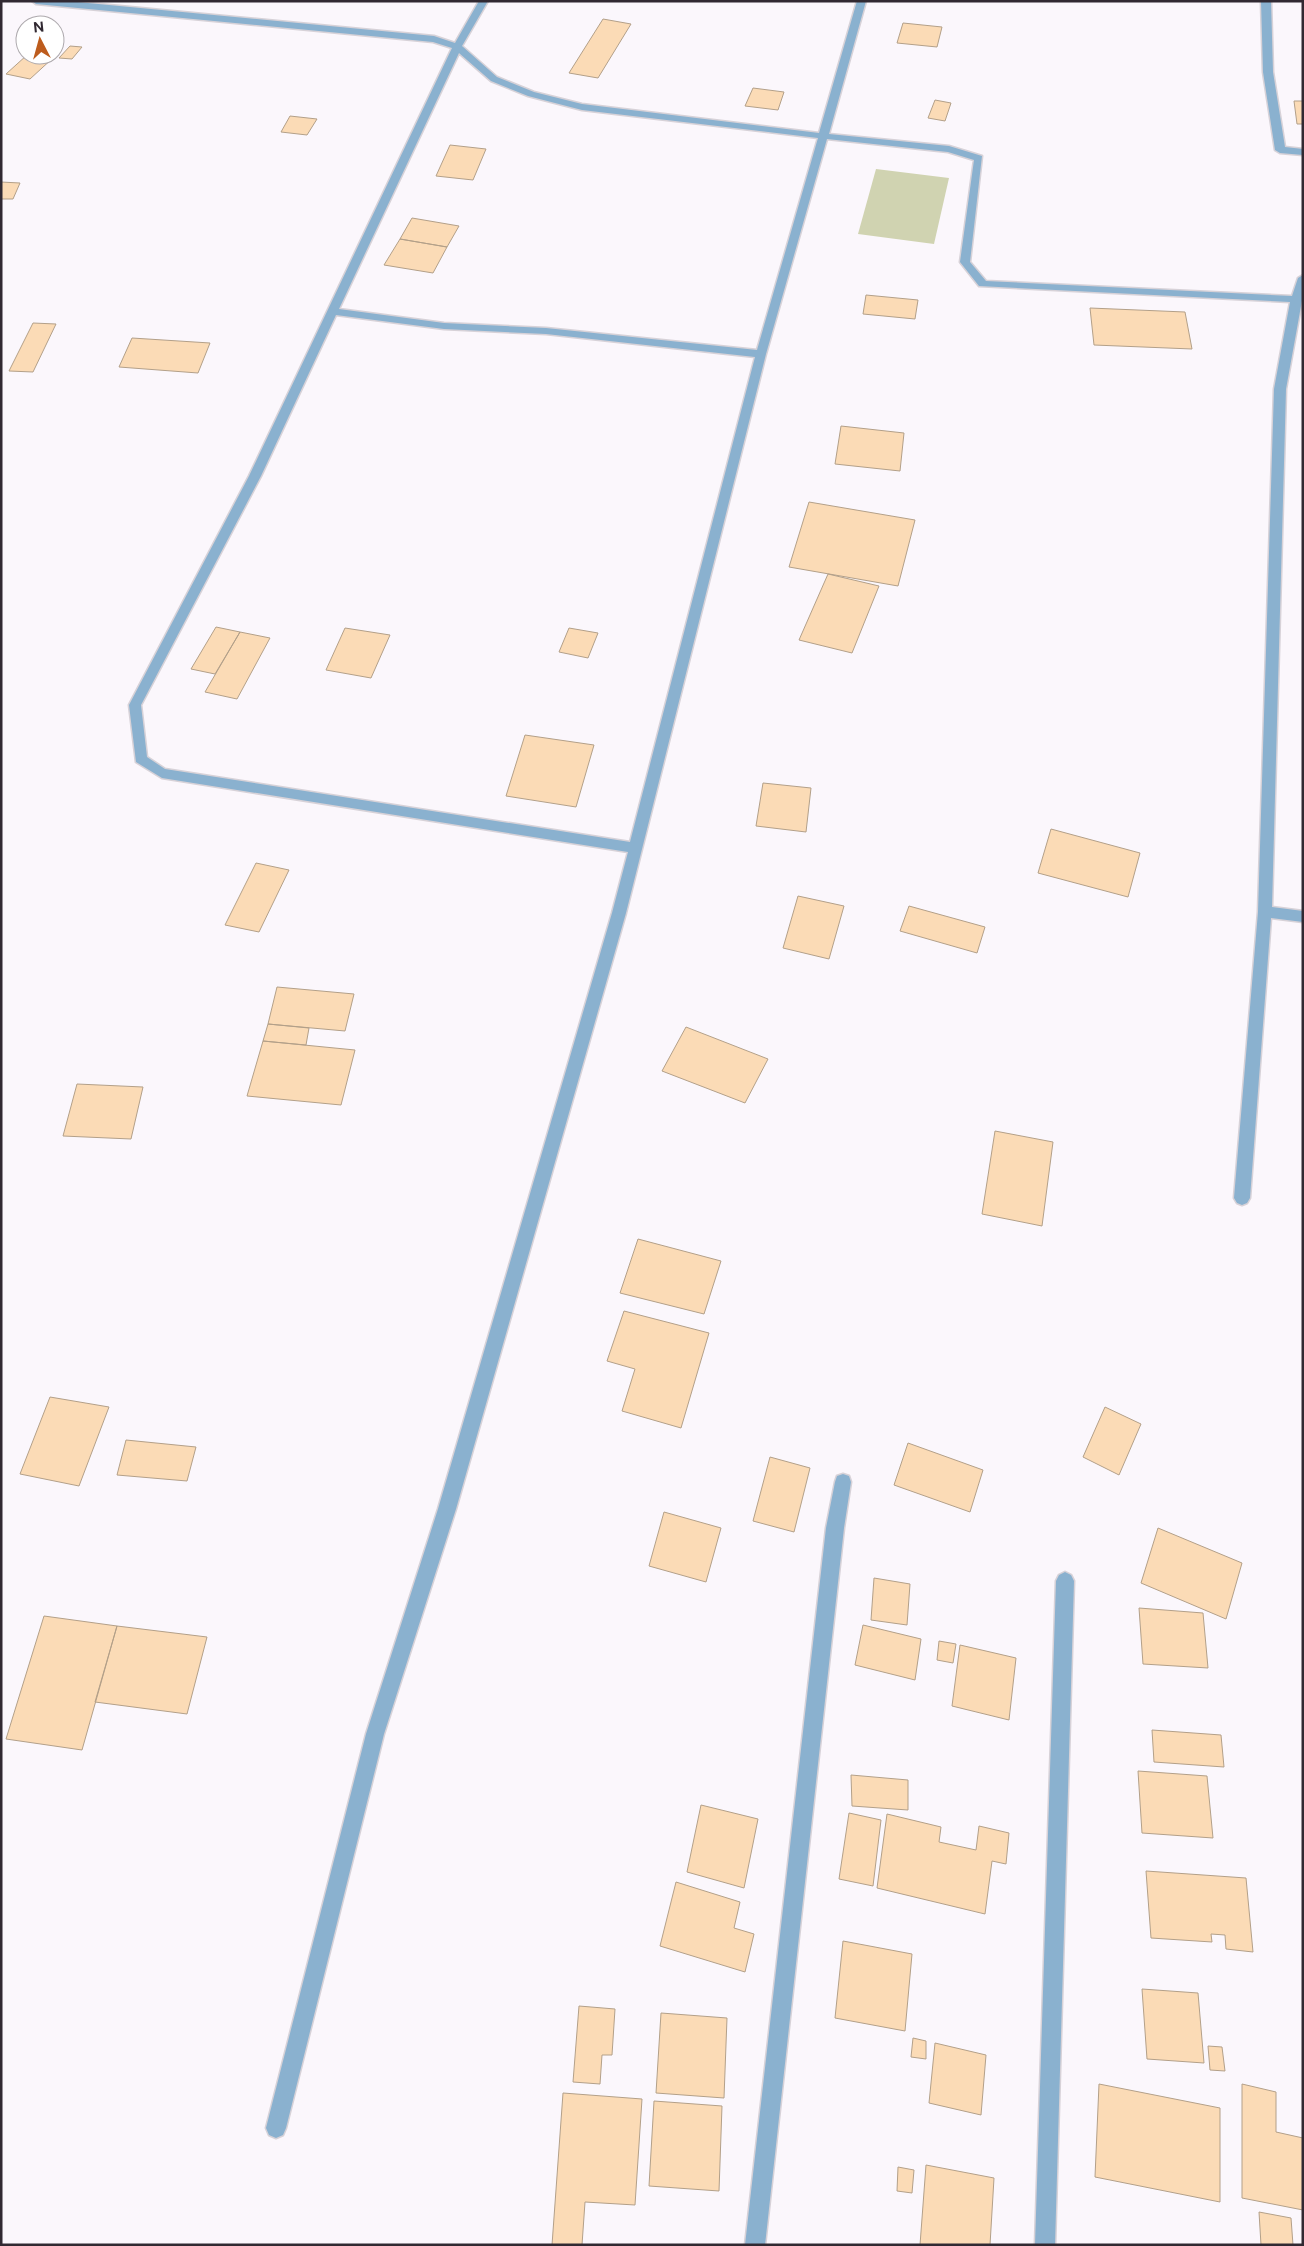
<svg xmlns="http://www.w3.org/2000/svg" width="1304" height="2246" font-family="'Public Sans',sans-serif">
  <rect width="100%" height="100%" fill="#fbf7fc"/>
  <path fill="#d0d3b1" d="M876,169l73,9 -15,66 -76,-10z"/>
  <path fill="#fbdbb6" stroke="#b3a089" d="M603,19l28,5 -33,54 -29,-5z
    M903,23l39,4 -5,20 -40,-4z
    M70,46l12,1 -10,12 -13,-1z
    M27,55l27,2 -24,22 -24,-5z
    M753,88l31,4 -6,18 -33,-4z
    M935,100l16,3 -6,18 -17,-3z
    M1294,101h9v23h-6z
    M290,116l27,3 -10,16 -26,-3z
    M450,145l36,4 -13,31 -37,-4z
    M1,182l19,1 -7,16h-12z
    M412,218l47,8 -12,21 -47,-8z
    M400,239l47,8 -14,26 -49,-8z
    M866,295l52,5 -3,19 -52,-5z
    M1090,308l95,4 7,37 -98,-4z
    M33,323l23,1 -23,48 -24,-1z
    M132,338l78,5 -12,30 -79,-6z
    M841,426l63,7 -4,38 -65,-7z
    M809,502l106,18 -17,66 -109,-19z
    M828,574l51,12 -27,67 -53,-13z
    M216,627l24,5 -25,42 -24,-5z
    M345,628l45,7 -19,43 -45,-8z
    M569,628l29,5 -10,25 -29,-6z
    M240,632l30,6 -33,61 -32,-7z
    M525,735l69,10 -18,62 -70,-11z
    M763,783l48,5 -5,44 -50,-6z
    M1051,829l89,24 -12,44 -90,-24z
    M256,863l33,7 -30,62 -34,-7z
    M798,896l46,10 -15,53 -46,-11z
    M909,906l76,21 -8,26 -77,-22z
    M277,987l77,7 -9,37 -77,-7z
    M268,1024l41,4 -3,17 -43,-4z
    M686,1027l82,32 -23,44 -83,-32z
    M263,1041l92,9 -14,55 -94,-9z
    M77,1084l66,3 -12,52 -68,-3z
    M995,1131l58,11 -11,84 -60,-12z
    M638,1239l83,22 -17,53 -84,-21z
    M624,1311l85,22 -28,95 -59,-17 13,-42 -28,-8z
    M50,1397l59,10 -30,79 -59,-12z
    M1105,1407l36,17 -22,51 -36,-18z
    M126,1440l70,7 -9,34 -70,-6z
    M908,1443l75,27 -13,42 -76,-27z
    M770,1457l40,11 -16,64 -41,-11z
    M664,1512l57,16 -15,54 -57,-16z
    M1158,1528l84,35 -16,56 -85,-36z
    M874,1578l36,6 -3,41 -36,-5z
    M1139,1608l64,5 5,55 -65,-4z
    M44,1616l73,10 -35,124 -76,-11z
    M863,1625l58,14 -6,41 -60,-15z
    M117,1626l90,11 -20,77 -92,-12z
    M939,1641l17,3 -3,19 -16,-3z
    M960,1645l56,13 -7,62 -57,-14z
    M1152,1730l69,5 3,32 -70,-5z
    M1138,1771l69,5 6,62 -71,-5z
    M851,1775l57,5v30l-56,-4z
    M701,1805l57,14 -14,69 -57,-16z
    M849,1813l32,7 -8,66 -34,-7z
    M887,1814l54,13 -2,15 37,8 3,-24 30,7 -3,31 -14,-3 -7,53 -108,-26z
    M1146,1871l100,7 7,74 -27,-3 -1,-14 -14,-1 1,8 -61,-4z
    M676,1882l64,20 -6,26 20,6 -9,38 -85,-26z
    M843,1941l69,13 -7,77 -70,-13z
    M1142,1989l56,4 6,70 -57,-4z
    M579,2006l36,3 -3,46h-10l-2,29 -27,-2z
    M661,2013l66,5 -3,80 -68,-5z
    M913,2038l13,3v18l-15,-2z
    M935,2043l51,12 -5,60 -52,-12z
    M1208,2046l14,1 3,24 -15,-1z
    M1099,2084l121,24v94l-125,-25z
    M1242,2084l34,8v40l27,6v72l-61,-12z
    M563,2093l79,6 -7,106 -50,-3 -3,43h-30z
    M654,2101l68,5 -3,85 -70,-5z
    M926,2165l68,13 -4,67h-70z
    M898,2167l16,3 -2,23 -15,-2z
    M1259,2212l32,6 2,27h-32z"/>
  <g fill="none" stroke-linecap="round" stroke-linejoin="round">
    <g stroke="#d7d2d8" stroke-width="3">
      <path id="minor" d="M32,1h35l367,35 21,7 24,-42h9l-26,45 35,31 37,15 48,12 237,29 38,-132h9l-37,133 120,12 33,10 -12,106 16,19 306,15 6,-18 5,-3v20l-17,94 -14,518 31,4v11l-32,-4 -21,280 -3,5 -5,2 -5,-2 -3,-5 24,-286 16,-523 16,-87 -311,-16 -19,-24 14,-102 -26,-8 -121,-13 -61,215 -140,559 -170,596 -72,225 -98,394 -3,7 -7,3 -7,-3 -3,-7 100,-394 72,-225 174,-596 16,-61 -466,-74 -26,-16 -7,-57 120,-229 203,-428 -19,-6 -397,-38zM459,53l32,28 37,15 54,14 236,28 -61,212 -211,-22 -102,-5 -105,-14zM336,315l108,14 102,5 209,23 -125,485 -465,-73 -18,-12 -6,-52 120,-229z
        M1261,1h10l2,71 12,75 18,2v6l-23,-2 -5,-3 -12,-78z
        M843,1474l6,2 2,6 -7,46 -79,717h-20l81,-717 9,-46 2,-6z
        M1065,1572l6,3 3,6 -19,664h-20l21,-664 3,-6z"/>
    </g>
    <use href="#minor" fill="#8ab1cf" fill-rule="evenodd"/>
  </g>
  <rect width="1304" height="2246" fill="none" stroke="#312932" stroke-width="5"/>
  <g transform="translate(40 40) rotate(354)"><circle r="24" fill="#ffffff" stroke="#ada9ad"/>
  <path d="M0-4L9 19L0 12L-9 19Z" fill="#bd5c1d"/>
  <text y="-8" font-size="14" font-weight="bold" text-anchor="middle" fill="#312932">N</text>
  </g>
</svg>
